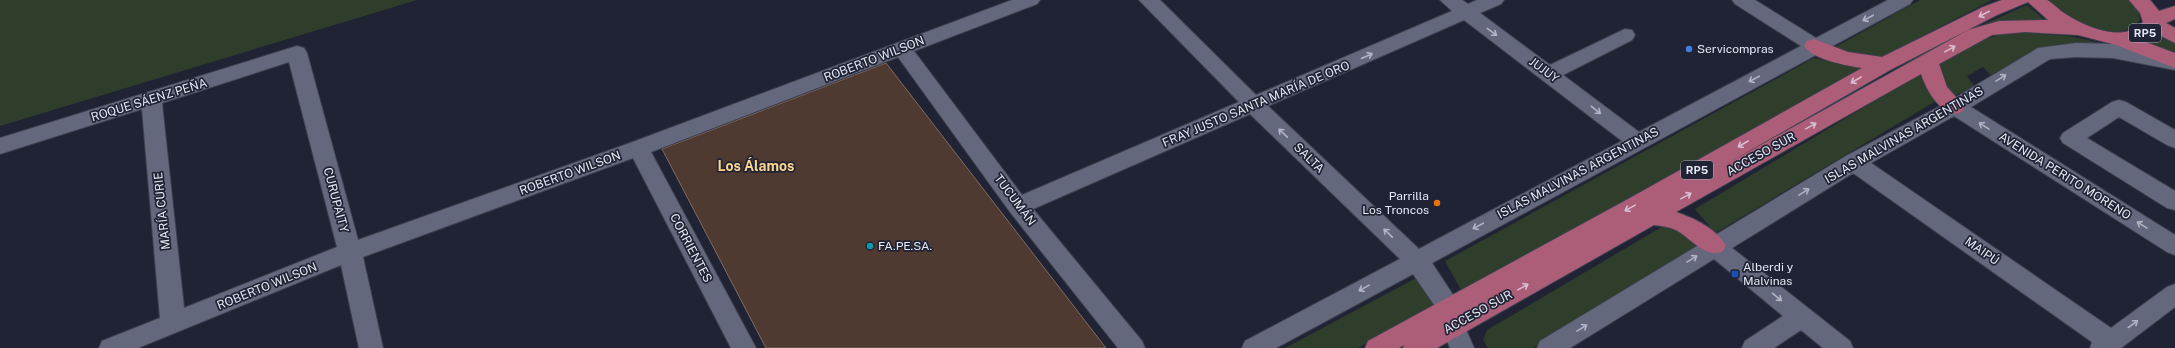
<svg xmlns="http://www.w3.org/2000/svg" width="2175" height="348" font-family="'Public Sans',sans-serif">
  <rect width="100%" height="100%" fill="#1f2334"/>
  <path fill="#2f3d2b" d="M0,0h417l-417,126z
    M1920,0h72l-114,59 -48,-9z
    M2046,0h84l7,8 3,11c-10,22 -56,9 -72,-1 -8,-4 -15,-12 -22,-18z
    M2027,5l20,17 -26,-1 -41,5z
    M2016,32l53,4 41,9c-28,-2 -59,-5 -85,10 -11,6 -22,14 -33,22l-9,-10 -16,9 7,10 -24,12 -12,-33c25,-16 48,-30 78,-33z
    M2164,36l11,6v10l-30,-9 13,-3z
    M1814,58l50,10 -402,224 -17,-31z
    M1919,74l17,27 -221,132 -20,-24z
    M1665,225l9,2 24,18 -165,103h-45l-5,-8 4,-10z
    M1418,277l19,29 -79,42h-73z"/>
  <path fill="#4e3a31" stroke="#826c61" d="M886,63l220,285h-340l-104,-199z"/>
  <g fill="none" stroke-linecap="round" stroke-linejoin="round">
    <g stroke="#3e414f" stroke-width="2">
      <path id="minor" d="M1012,0h28l-3,4 -123,47 108,144 217,-93 -100,-102h21l96,95 196,-84 -12,-11h22l6,4 9,-4h27l-3,4 -21,9 70,52 75,-36 7,1 3,5 -3,5 -69,35 76,57 162,-86 -66,-42 -3,-4h23l61,38 72,-38h25l-3,4 -478,259 29,44 4,20 9,21h-24l-9,-21 -4,-18 -24,-35 -137,74h-34l3,-7 155,-82 -150,-145 -217,95 109,132 3,7h-27l-108,-136 -112,-155 -247,95 105,196h-25l-98,-190 -270,99 20,91h-24l-18,-83 -203,83h-39l3,-7 58,-23 -18,-209 -142,45v-16l297,-92 7,2 3,5 51,187 272,-97zM1464,20l158,121 -203,108 -151,-143zM289,62l48,185 -153,61 -22,-205z
        M2076,43l37,1 62,12v14l-62,-12 -37,-1 -26,2 -79,48 204,128v20l-8,-3 -213,-136 -83,47 240,165 56,-41 8,-3v23l-54,41h-31l2,-6 -239,-169 -121,75 118,93 3,7h-30l-22,-18 -27,18h-32l3,-7 38,-25 -69,-57 -144,89h-33l3,-7 306,-185 102,-54 90,-54z
        M2119,100l7,2 49,28v18l-8,-3 -48,-28 -32,21 88,53v19l-8,-2 -104,-65 -3,-5 3,-5 49,-31z"/>
    </g>
    <g stroke="#3e414f" stroke-width="2">
      <path id="major" d="M2002,0c7,0 41,0 45,0 6,3 12,10 17,13 21,14 60,31 79,9l-3,-9 -11,-13h21l9,11 16,-5v13l-9,4 9,5v15l-20,-10 -4,5 -8,3 32,12v15l-59,-23 -38,-10 -53,-3 -33,3 -53,29 8,23 18,20 -3,5 -7,2c-18,-5 -28,-23 -34,-40l-245,138c18,6 41,17 50,34l-4,6c-18,6 -31,-14 -46,-22 -7,-3 -14,-4 -22,-5l-217,123h-34l1,-3 -5,3h-34l3,-7 262,-143 232,-130c-15,-2 -50,-9 -58,-22l3,-5 7,-2 34,13 34,5 101,-50zM2028,2l20,18 -49,1 -31,9 -245,136 169,-97 105,-54z"/>
    </g>
    <use href="#minor" fill="#64687d" fill-rule="evenodd"/>
    <use href="#major" fill="#ac5d78" fill-rule="evenodd"/>
  </g>
  <defs><path id="oneway-shaft" d="M-6 0H5M1.5-3L5.5 0L1.5 3" fill="none" stroke-width="1.6" stroke-linecap="round" stroke-linejoin="round"/></defs>
  <g stroke="#d4becf">
    <use href="#oneway-shaft" transform="translate(1984 14) rotate(153)"/>
    <use href="#oneway-shaft" transform="translate(1950 49) rotate(-29)"/>
    <use href="#oneway-shaft" transform="translate(1856 80) rotate(150)"/>
    <use href="#oneway-shaft" transform="translate(1811 126) rotate(-29)"/>
    <use href="#oneway-shaft" transform="translate(1743 144) rotate(150)"/>
    <use href="#oneway-shaft" transform="translate(1686 196) rotate(-29)"/>
    <use href="#oneway-shaft" transform="translate(1630 208) rotate(151)"/>
    <use href="#oneway-shaft" transform="translate(1523 287) rotate(-29)"/>
  </g>
  <g stroke="#b1b5c4">
    <use href="#oneway-shaft" transform="translate(1868 18) rotate(152)"/>
    <use href="#oneway-shaft" transform="translate(1492 32) rotate(36)"/>
    <use href="#oneway-shaft" transform="translate(1367 56) rotate(-24)"/>
    <use href="#oneway-shaft" transform="translate(2001 78) rotate(-32)"/>
    <use href="#oneway-shaft" transform="translate(1754 79) rotate(152)"/>
    <use href="#oneway-shaft" transform="translate(1596 110) rotate(38)"/>
    <use href="#oneway-shaft" transform="translate(1984 126) rotate(-148)"/>
    <use href="#oneway-shaft" transform="translate(1283 133) rotate(-136)"/>
    <use href="#oneway-shaft" transform="translate(1804 192) rotate(-31)"/>
    <use href="#oneway-shaft" transform="translate(2142 225) rotate(-148)"/>
    <use href="#oneway-shaft" transform="translate(1478 226) rotate(152)"/>
    <use href="#oneway-shaft" transform="translate(1388 233) rotate(-136)"/>
    <use href="#oneway-shaft" transform="translate(1692 259) rotate(-32)"/>
    <use href="#oneway-shaft" transform="translate(1364 288) rotate(151)"/>
    <use href="#oneway-shaft" transform="translate(1777 297) rotate(39)"/>
    <use href="#oneway-shaft" transform="translate(2133 324) rotate(-36)"/>
    <use href="#oneway-shaft" transform="translate(1582 328) rotate(-32)"/>
  </g>
  <circle fill="#3f7fe0" stroke="#1f2334" stroke-width="1.5" cx="1689" cy="49" r="4"/>
  <circle fill="#e8710a" stroke="#1f2334" stroke-width="1.5" cx="1437" cy="203" r="4"/>
  <circle fill="#0f9aa8" stroke="#1f2334" stroke-width="1.5" cx="870" cy="246" r="4"/>
  <rect fill="#1a4fb4" stroke="#1f2334" stroke-width="1.5" x="1731" y="270" width="8" height="8" rx="2"/>
  <g text-anchor="middle" dominant-baseline="central" stroke-width="3.5" stroke-linejoin="round" paint-order="stroke">
    <g fill="#1f2334" stroke="#aaadba" stroke-width="1">
      <rect x="2129" y="24" width="32" height="18" rx="3"/>
      <rect x="1681" y="161" width="32" height="18" rx="3"/>
    </g>
    <g font-size="11" font-weight="bold" fill="#e5e8f4">
      <text x="2145" y="33">RP5</text>
      <text x="1697" y="170">RP5</text>
    </g>
    <g font-size="12" fill="#e5e8f4" stroke="#1f2334" text-anchor="start">
      <text x="1697" y="49">Servicompras</text>
      <text x="1429" y="196" text-anchor="end">Parrilla<tspan x="1429" dy="14">Los Troncos</tspan></text>
      <text x="878" y="246">FA.PE.SA.</text>
      <text x="1743" y="267">Alberdi y<tspan x="1743" dy="14">Malvinas</tspan></text>
    </g>
    <g font-size="12" fill="#e5e8f4" stroke="#1f2334">
      <text transform="translate(874 59) rotate(-21)">ROBERTO WILSON</text>
      <text transform="translate(1544 70) rotate(37)">JUJUY</text>
      <text transform="translate(149 100) rotate(-17)">ROQUE SÁENZ PEÑA</text>
      <text transform="translate(1256 104) rotate(-23)">FRAY JUSTO SANTA MARÍA DE ORO</text>
      <text transform="translate(1904 135) rotate(-30)">ISLAS MALVINAS ARGENTINAS</text>
      <text transform="translate(1761 154) rotate(-29)">ACCESO SUR</text>
      <text transform="translate(1309 158) rotate(44)">SALTA</text>
      <text transform="translate(570 173) rotate(-20)">ROBERTO WILSON</text>
      <text transform="translate(1578 173) rotate(-28)">ISLAS MALVINAS ARGENTINAS</text>
      <text transform="translate(2065 176) rotate(32)">AVENIDA PERITO MORENO</text>
      <text transform="translate(336 200) rotate(75)">CURUPAITY</text>
      <text transform="translate(1015 200) rotate(53)">TUCUMÁN</text>
      <text transform="translate(162 211) rotate(-96)">MARÍA CURIE</text>
      <text transform="translate(691 248) rotate(62)">CORRIENTES</text>
      <text transform="translate(1982 251) rotate(35)">MAIPÚ</text>
      <text transform="translate(267 286) rotate(-22)">ROBERTO WILSON</text>
      <text transform="translate(1478 312) rotate(-29)">ACCESO SUR</text>
    </g>
    <g font-size="14" font-weight="bold" fill="#fcd68d" stroke="#1f2334">
      <text x="756" y="166">Los Álamos</text>
    </g>
  </g>
</svg>
